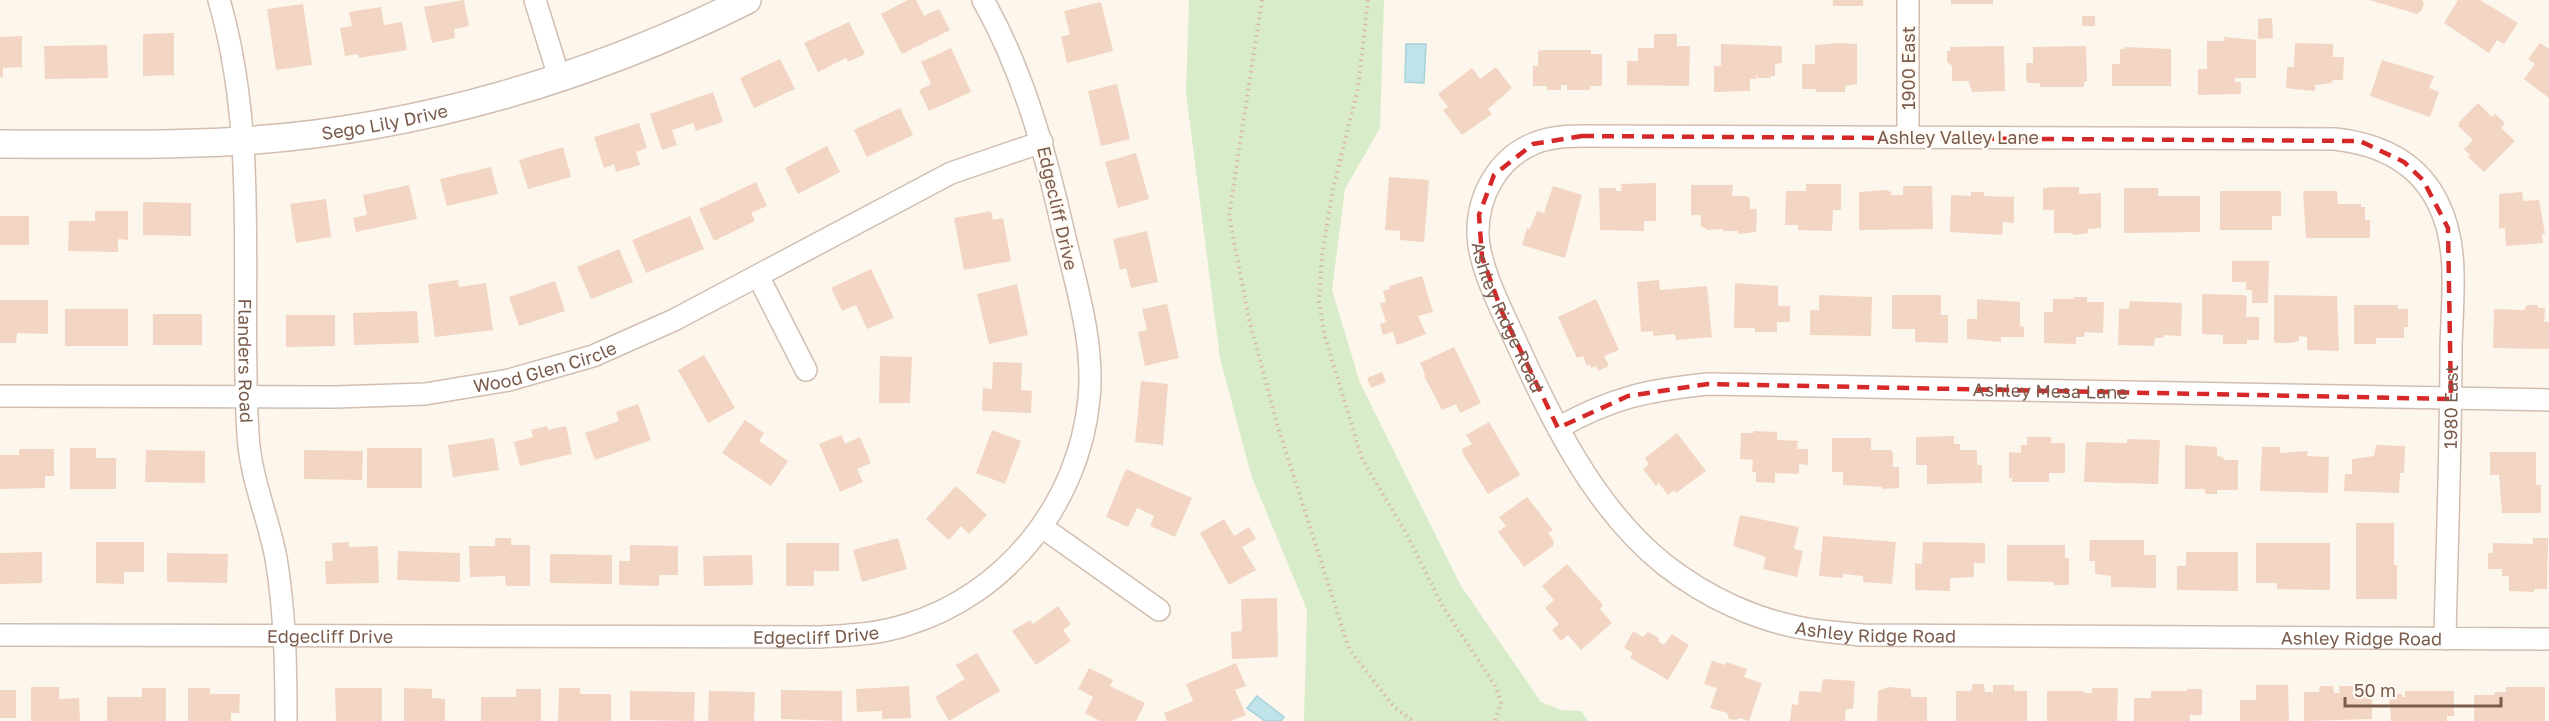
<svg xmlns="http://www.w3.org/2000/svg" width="2549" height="721" font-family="'Golos Text',sans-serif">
  <rect width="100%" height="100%" fill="#fdf6ec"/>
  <path fill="#d8ecc9" d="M1189,0h195l-4,128 -35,61 -13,101 28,93 101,203 80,116 21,8 19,1 7,10h-284l3,-111 -56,-135 -31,-117 -34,-265z"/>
  <path fill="#bfe3e8" stroke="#a5d3da" stroke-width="1.5" d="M1406,44h20l-2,39 -19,-1z
    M1257,696l27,21 -3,4h-16l-18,-13z"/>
  <path fill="#f3d5c3" d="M464,0l5,26 -15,3 1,9 -23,5 -8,-36z
    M908,0h8l8,16 15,-7 11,21 -48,24 -21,-40z
    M1833,0h30v6h-30z
    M1951,0h42v4h-42z
    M2369,0h53l2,4 -3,7 -4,3z
    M2458,0h22l38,23 -14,21 -7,-4 -8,13 -45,-30z
    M1101,2l12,49 -46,12 -6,-26 9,-3 -6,-23z
    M303,4l9,61 -36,5 -9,-61z
    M381,7l3,18 18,-3 5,28 -48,8 -1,-4 -13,2 -5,-28 12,-2 -3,-14z
    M2082,16h13v10h-13z
    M2272,18l1,20 -15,1v-20z
    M849,22l16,32 -17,8 -2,-4 -28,14 -14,-29z
    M174,33v42l-31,1v-42z
    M1654,34h23v12h13l-1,40 -62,-1v-24h11v-13h16z
    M22,36v31l-19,1v9l-3,1v-41z
    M2224,37l32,3v38h-21v4h6v12l-43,1v-26h9v-28h18z
    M1838,43l19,1v40l-12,2v6h-29v-3h-14v-25h13v-19z
    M2295,43l38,1v13h11l-1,23h-10l-1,3 -17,2v6l-12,-1v-2l-1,2 -16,-2 1,-21h7z
    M2540,43l9,6v49l-25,-19 11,-15 -7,-5z
    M1721,44l61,2v17l-7,1v12h-4v2h-13l-2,-3v4h-6v12l-36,1v-26h7z
    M107,45l1,33 -63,1 -1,-33z
    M2004,46l1,45 -33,1 -4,-13 -1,2h-15v-15l-5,-4v-11h3v-4z
    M2086,46l1,35 -3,1v5h-44v-4h-12l-2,-3v-17h7v-16z
    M2125,47l46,2v37h-59v-22h8v-15h5z
    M951,48l20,44 -42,19 -10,-21 12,-6 -10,-22z
    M1543,50h48v4h11v32h-12v4h-23v-5h-6v5h-14v-4h-14v-20h5v-15z
    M780,59l15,30 -41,19 -14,-30z
    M2382,60l52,16 -5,12 10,4 -9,25 -60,-21z
    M1496,67l16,21 -24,21 4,5 -30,21 -19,-25 5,-3 -10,-13 34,-26 8,11z
    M1117,84l13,55 -29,7 -13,-55z
    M713,92l10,30 -27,9 -3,-8 -21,7 5,15 -15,5 -12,-36z
    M2478,103l14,14 3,-3 10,9 -4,5 14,13 -31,31 -16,-15 2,-2 -6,-6 9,-9 -15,-14 2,-2 -2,-1z
    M900,108l13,27 -46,22 -13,-27z
    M639,123l8,25 -11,4 4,13 -24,7 -2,-8 -10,4 -10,-31z
    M827,146l13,26 -42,22 -13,-26z
    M563,147l8,30 -43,12 -9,-29z
    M1136,153l13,46 -31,9 -13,-46z
    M491,167l7,27 -51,12 -7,-27z
    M1389,177l40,3 -5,62 -24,-2v-9l-15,-1z
    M756,182l11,24 -16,7 4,8 -41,20 -15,-32z
    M1656,183v38h-12v10l-44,-1 -1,-42h17v3h6l-1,-7z
    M1806,184h35v26h-8l-1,21 -34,-1v-5h-13l1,-34h20z
    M409,185l8,34 -61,13 -3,-14 14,-3 -4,-20z
    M1691,185h42l-1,11h15l3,2v11h7l-1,23 -18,2v-3h-15v-2l-17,1v-2l-5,-1v-12h-10z
    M1553,186l29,9 -17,63 -43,-13 5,-17 3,1 7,-18 7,2z
    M1903,186h29l1,43 -74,1v-38l27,-2 5,2v3h12z
    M2054,187h25v7l22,-1v35l-13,1v4l-12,2 -7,-2h-15v-23h-11v-22z
    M2124,188h34v8h42v36l-76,1z
    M2220,191h61v25h-9v14h-52z
    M2303,191h34l1,13h23v3h4v13h5v18h-64z
    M1971,192h13v4l30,1v26l-11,-1 -1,13 -52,-3 1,-37 20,1z
    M2522,192l1,9 16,-1 6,34h-3l1,9 -37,3 -1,-18 -6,1v-35z
    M326,199l5,38 -35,6 -6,-39z
    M143,202l48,1v33l-48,-1z
    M95,211h33v29l-10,-1v13l-50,-1 1,-30h26z
    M991,211l2,9 10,-2 8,43 -47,9 -10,-52z
    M0,216h29v29h-29z
    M690,216l14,33 -58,24 -14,-33z
    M1147,231l11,51 -27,6 -5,-20 -6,2 -7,-31z
    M619,249l14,33 -42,17 -14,-32z
    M2232,261h37l-1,42h-16v-13h-6v-8h-14z
    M871,269l23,49 -27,11 -11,-24 -14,6 -11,-23z
    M1422,276l11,36 -15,4 8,18 -29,11 -4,-13 -10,3 -3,-11 6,-2 -6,-19 6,-1 -3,-11 7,-2 -1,-3z
    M458,280l1,7 27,-4 7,47 -58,7 -7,-53z
    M1659,280l1,10 47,-4 5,51 -36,3 -1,-6 -22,2v-5l-12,1 -4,-50z
    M555,281l10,30 -46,15 -10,-29z
    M1735,283l43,3v20h12v16h-13v10h-22v-4h-21z
    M1017,284l11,51 -39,9 -12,-50z
    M2202,294l42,1 3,2 -1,20h13v23h-12v4h-24v-9l-21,-1z
    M1819,295l53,2 -1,39 -61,-1v-25h9z
    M1892,295h49v20h7v28l-33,-1v-13h-23z
    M2274,295l63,1 2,55 -32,-1v-13l-8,-1v5l-8,2h-16l-1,-3z
    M2074,297h13v5h17l-1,31 -18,-1 -1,5h-8v7l-32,-1v-31h9v-13h21z
    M1596,299l23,51 -15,6 5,10 -11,5 -2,-5 -5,2 -1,-4 -3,2 -4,-10 -6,2 -19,-41z
    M1977,299l43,3v24l4,1v10h-23v5l-34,-3v-20h10z
    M0,300h48v34l-31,-1 -1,10h-16z
    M2130,301l52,2 -1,33 -18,-1 1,3h-9l-1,8 -36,-1 1,-36h10z
    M1167,304l12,54 -34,8 -7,-34 9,-2 -5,-21z
    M2354,305h44v4h10v18h-4v11h-28v6h-22z
    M2527,305h11v3h7l-1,14h5v27l-56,-1 1,-39 30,1z
    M65,309h63v37h-63z
    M417,311l2,32 -65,2 -1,-32z
    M153,314h49v31h-49z
    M286,315h49v31l-49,1z
    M1454,347l27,56 -21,10 -4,-9 -14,6 -18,-34 1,-2 -5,-11z
    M704,355l31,53 -27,15 -30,-53z
    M880,356l32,1 -2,46h-31z
    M993,362l29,1 -1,27 11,1 -1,22 -49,-2 1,-23 9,1z
    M1382,372l4,10 -15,6 -4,-10z
    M1141,381l27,3 -5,61 -28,-3z
    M638,404l13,36 -56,20 -10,-27 34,-12 -3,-9z
    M745,420l19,13 -5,8 29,20 -17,25 -49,-33z
    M1489,422l31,53 -32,19 -25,-40 -1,-5 10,-5 -6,-9z
    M547,426l1,4 18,-4 6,28 -52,12 -6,-24 19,-5 -2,-7z
    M992,430l29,11 -16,43 -29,-11z
    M1754,431l23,1v8l21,1 -1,8h11v16l-9,-1v10l-24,-1v10l-19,-1v-10h-4l1,-12 -13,-1 1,-26h12z
    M1677,433l29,38 -30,22 -2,-3 -6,5 -9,-12 -3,3 -13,-17 6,-5 -4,-6z
    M841,435l4,9 15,-7 11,26 -14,6 6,13 -23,10 -21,-48z
    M1954,436v8h6v6h17v15h5v18l-55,1v-19h-11v-28z
    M2027,437h24v6h14v30h-16v9h-37v-4h-3v-26l12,1v-8h6z
    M494,438l5,32 -46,7 -5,-32z
    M1832,438h39v12h20l2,3v14h6v21l-17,1v-2l-39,-2v-13h-11z
    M2127,439l33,1 -2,44 -74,-2 2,-40 41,1z
    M2185,445l32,2v9l6,1 1,3h14v30h-21v4h-11l-2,-5h-19z
    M2376,445l29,1 -1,27h-4l-1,20 -55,-2 1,-17h7v-15l22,-3z
    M2262,447h18v6l28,-2 -1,5 22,1 -1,36 -68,-2z
    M70,448h26v10h20v31h-46z
    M367,448h55v40h-55z
    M19,449h35v27h-9v12l-45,1v-34h19z
    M146,450l59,1v32l-60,-1z
    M304,450l59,1 -1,29 -58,-1z
    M2490,452h46v33h5v28h-39l-3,-38h-9z
    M1126,469l66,29 -17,39 -25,-11 4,-10 -17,-8 -9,19 -22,-10z
    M956,486l31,29 -18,19 -8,-8 -12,14 -23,-21z
    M1527,497l26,33 -5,3 6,8 -1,5 -29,21 -26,-35 8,-6 -7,-9z
    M1740,515l59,12 -5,22 9,2 -6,26 -34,-8 3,-12 -33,-11z
    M1224,519l10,17 15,-9 7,12 -14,8 14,23 -27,15 -29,-52z
    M2356,523h38v42h3v34h-41z
    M1823,536l73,6 -4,42 -29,-2v-6l-20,-2v4l-24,-2z
    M495,538h16v7h19v41h-24l-1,-10 -35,1 -1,-31h26z
    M898,538l9,31 -45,13 -9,-32z
    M2533,538h15l-1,51h-13v3l-25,-1v-15h-7v-7h-14v-16h5v-10l40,1z
    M2090,540h54v15h12v33l-45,-1v-11l-16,-2v-13h-6z
    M96,542h48v30h-20v12l-28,-1z
    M349,542v5l29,-1 1,37 -53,1 -1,-23h8l-1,-18z
    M1923,542l62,1v20h-11v14l-24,1v13l-35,-1v-27l7,1z
    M786,543h53v28h-25v15h-28z
    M2256,543h74v47l-53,-1v-6h-21z
    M630,545l48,1v29h-19v11l-40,-1v-24h11z
    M2007,545h58v13h4v27h-15v-3l-47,-1z
    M398,551l62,2v29l-63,-2z
    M42,552v31l-42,1v-31z
    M2186,552h52v39l-61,-1v-24h9z
    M167,553l61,1 -1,29 -60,-1z
    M550,554l62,1v29l-62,-1z
    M752,555l1,30 -49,1 -1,-30z
    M1567,564l36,41 -3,4 12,14 -31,27 -13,-15 -7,6 -9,-11 7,-6 -14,-16 9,-8 -12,-14z
    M1277,598l1,59 -46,2 -1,-27 11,-1 -1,-32z
    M1058,606l13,18 -8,6 8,11 -35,24 -24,-34 18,-11 3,4z
    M1633,631l10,6 5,-5 11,6 -1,3 6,4 8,-11 17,11 -21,35 -38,-22 3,-5 -9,-5z
    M977,653l23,38 -51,30 -14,-24 30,-18 -9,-14z
    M1712,661l13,4 1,-3 21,7 -3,8 18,6 -13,38 -9,-3 -4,2 -7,-1 -2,-6 -17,-5 7,-20 -13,-4z
    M1236,663l10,23 -11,4 11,25 -15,6h-64l-3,-8 29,-12 -7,-17z
    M1089,668l24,12 -3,6 35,17 -9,18h-36l-15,-8 8,-16 -15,-8z
    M1823,679l32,2 -2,28h-7l-1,12h-55l2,-17 6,1 1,-14 22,1z
    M1973,684h11l1,8h8v-7h21v6h13v30h-71v-30h15z
    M2256,685h32l1,36h-49v-21h16z
    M909,686l2,32 -29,1v-8l-25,1 -1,-23z
    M2320,686h13l1,7h6l-1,-7h22v7h11v26l-68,2v-29h15z
    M31,687h28v12l20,-1 1,23h-49z
    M1889,687l22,2v8h16v24h-50l1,-30z
    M2506,687h39v34h-71v-26h20l1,-3h11z
    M142,688h24v33h-59v-24h35z
    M188,688h22v6h30l-1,19h-8v8h-43z
    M335,688h47v33h-46z
    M404,688l28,1v9l13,1v22h-41z
    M559,688h21v6h31v27h-53z
    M2092,688h26l-1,33h-70v-30h37l-1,2h9z
    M516,689h25v32h-60v-24h35z
    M2187,689h15v26h-12v6h-56v-23h17v-7h36z
    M0,690h16v28h-16z
    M781,690l61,1v30l-61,-2z
    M630,691l65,1 -1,29 -64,-1z
    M709,691l46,1 -1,29h-46z
    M2405,691h49v25h-7v5h-56l-2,-27h13v3h3z"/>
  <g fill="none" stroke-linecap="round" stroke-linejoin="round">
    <g stroke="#d1beb0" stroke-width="24">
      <g id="minor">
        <path id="s1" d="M219,0c41,141 20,289 29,434 2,43 20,82 28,124 9,54 10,108 10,163"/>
        <path d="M535,0l24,77"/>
        <path d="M1908,137v-137"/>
        <path d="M758,276l48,94"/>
        <path id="s2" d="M0,396l336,1 89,-3 84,-14 84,-24 81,-36 277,-147 91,-31"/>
        <path id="s3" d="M1558,428c53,-30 90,-38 150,-44l841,16"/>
        <path d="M1042,527l117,83"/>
        <path id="s4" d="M0,635l821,2c29,-2 58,-3 85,-12 100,-30 173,-122 183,-226 6,-59 -15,-120 -28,-178 -18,-77 -39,-152 -78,-221"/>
        <path id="s5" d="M2445,639c2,-97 6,-194 6,-292 1,-46 9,-101 -13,-144 -20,-41 -59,-59 -103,-64l-753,-3c-17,0 -34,1 -49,8 -36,15 -56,53 -55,91 1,30 21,70 34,98 38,83 80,174 153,232 41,32 92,56 143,64 18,3 36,4 54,6l687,4"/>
      </g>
    </g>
    <g stroke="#d1beb0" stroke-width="30">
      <g id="tertiary">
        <path id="s6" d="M0,144c80,0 161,2 241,-3 175,-11 350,-63 506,-141"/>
      </g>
    </g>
    <path stroke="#d9b8a5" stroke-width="4" stroke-dasharray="1.5 4.5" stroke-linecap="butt" d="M1262,0l-33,215 20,104 29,108 71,222 45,58 19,14
      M1368,0l-10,88 -26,105 -10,62 -3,47 6,35 37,122 44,74 37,74 53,80 5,16 -6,18"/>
    <use href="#minor" stroke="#fff" stroke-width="21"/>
    <use href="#tertiary" stroke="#fff" stroke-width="27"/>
  </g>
  <path fill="none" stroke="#d62828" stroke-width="4.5" stroke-dasharray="12 8" stroke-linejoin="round" d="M1582,136l778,5 44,21 19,18 25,48 3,171 -743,-15 -80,12 -70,32 -56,-116 -20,-55 -3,-42 15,-40 39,-31z"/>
  <g text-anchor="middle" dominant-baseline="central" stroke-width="4.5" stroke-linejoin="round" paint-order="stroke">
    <g font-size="18" fill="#7a5c4d" stroke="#fffaf3">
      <text transform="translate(1908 68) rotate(-90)">1900 East</text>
      <text stroke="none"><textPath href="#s6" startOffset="386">Sego Lily Drive</textPath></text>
      <text x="1958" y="137">Ashley Valley Lane</text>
      <text transform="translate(1058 208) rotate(77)">Edgecliff Drive</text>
      <text stroke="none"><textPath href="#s5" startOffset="1569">Ashley Ridge Road</textPath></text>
      <text stroke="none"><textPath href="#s1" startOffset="363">Flanders Road</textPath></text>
      <text stroke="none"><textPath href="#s2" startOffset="548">Wood Glen Circle</textPath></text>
      <text stroke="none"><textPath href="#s3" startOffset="500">Ashley Mesa Lane</textPath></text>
      <text stroke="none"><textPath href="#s5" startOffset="232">1980 East</textPath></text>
      <text stroke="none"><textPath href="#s5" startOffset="2092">Ashley Ridge Road</textPath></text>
      <text stroke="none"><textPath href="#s4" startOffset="816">Edgecliff Drive</textPath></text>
      <text stroke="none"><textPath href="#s4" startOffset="330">Edgecliff Drive</textPath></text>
      <text stroke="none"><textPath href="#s5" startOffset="2578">Ashley Ridge Road</textPath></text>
    </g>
  </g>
  <path d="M2345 697v9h156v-9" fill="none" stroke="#7a5c4d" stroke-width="3"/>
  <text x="2354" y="697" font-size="18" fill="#7a5c4d" stroke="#fffaf3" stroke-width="4.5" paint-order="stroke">50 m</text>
</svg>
